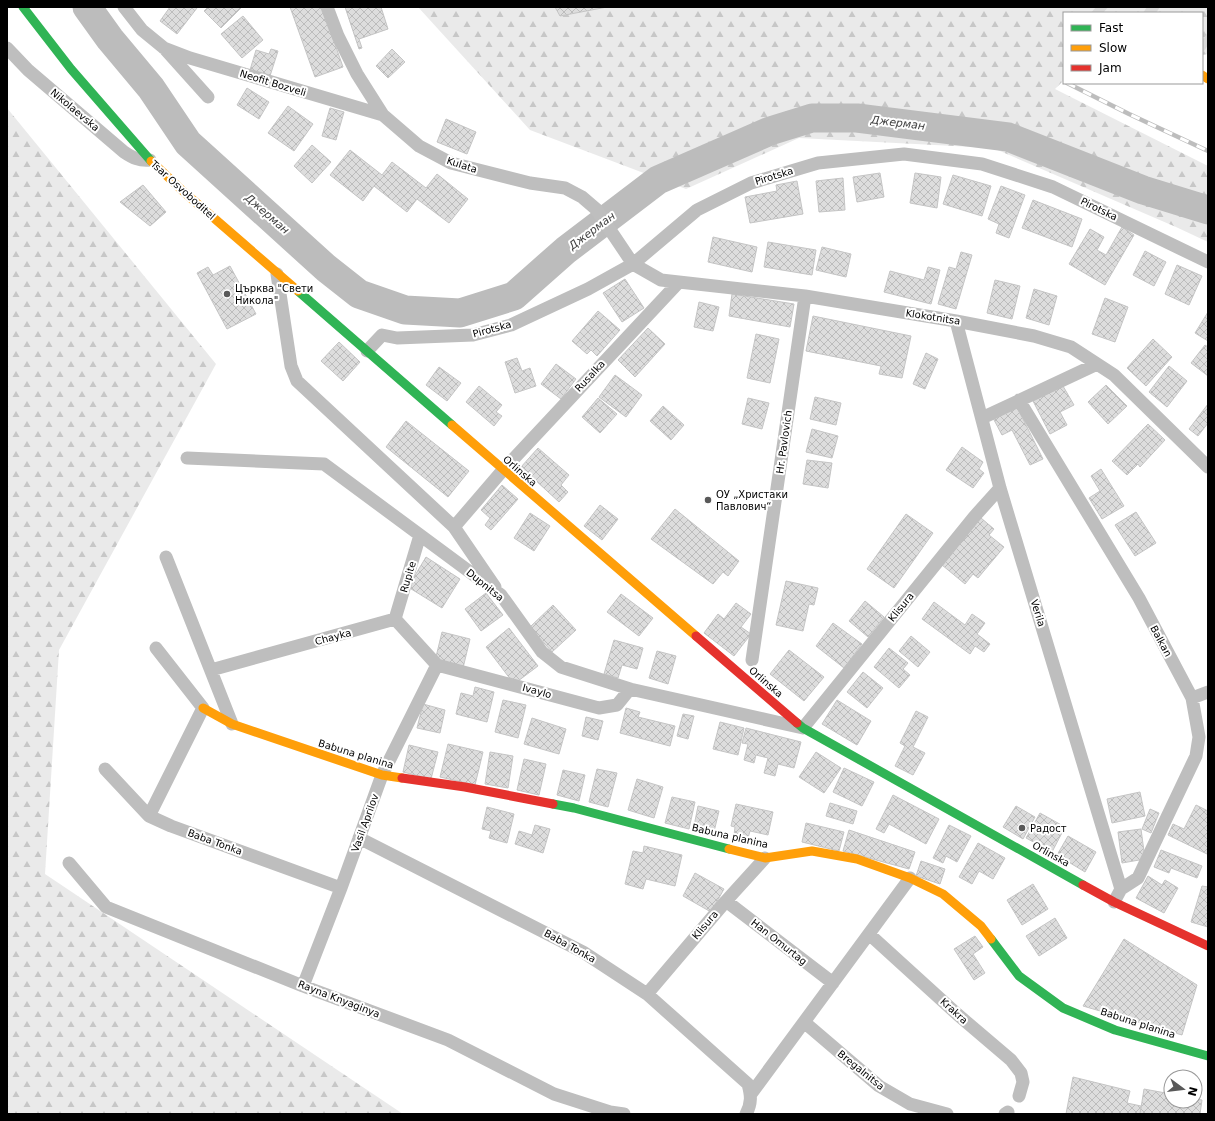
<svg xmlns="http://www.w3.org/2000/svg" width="1215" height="1121" font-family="'DejaVu Sans',sans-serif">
  <defs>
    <pattern id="forest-firs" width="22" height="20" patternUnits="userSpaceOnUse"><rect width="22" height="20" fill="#eaeaea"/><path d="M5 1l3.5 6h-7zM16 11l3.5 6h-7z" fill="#c7c7c7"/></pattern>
    <pattern id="building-cross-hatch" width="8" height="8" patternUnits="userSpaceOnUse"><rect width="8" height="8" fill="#ddd"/><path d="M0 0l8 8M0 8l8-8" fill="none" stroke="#bcbcbc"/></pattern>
  </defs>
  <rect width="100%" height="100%" fill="#fff"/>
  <path fill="url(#forest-firs)" d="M418,7h790v47l-6,1v-42h-138v67l-9,9 153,77v76l-32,-15 -183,-79 -194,-10 -113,51 -156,-59z
    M7,108l209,256 -157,286 -14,224 358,240h-396z"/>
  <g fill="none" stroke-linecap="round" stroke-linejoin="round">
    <path stroke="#bcbcbc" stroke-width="29" d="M87,7l23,32 41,49 37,55 138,125 33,26 46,16 55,3 54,-17 52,-46 92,-70 112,-49 42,-13h45l151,19 135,53 65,20"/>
  </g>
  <path fill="url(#building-cross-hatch)" stroke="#c5c5c5" d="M170,7h25l2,1 -20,26 -17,-13z
    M208,7h33v1l-20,20 -17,-17z
    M290,7h32l21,60 -28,10z
    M345,7h36l7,22 -29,10 3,9 -3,1z
    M555,7h52l-47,9z
    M243,16l20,24 -21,18 -21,-24z
    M271,49l7,2 -8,25 -20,-6 6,-20 13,4z
    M392,49l13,13 -17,16 -12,-12z
    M247,88l22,14 -10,17 -22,-14z
    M288,106l25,18 -19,27 -26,-18z
    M330,108l14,4 -8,28 -14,-4z
    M446,119l30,13 -9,22 -30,-12z
    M312,145l19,17 -19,21 -18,-17z
    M350,150l32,25 10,-13 34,26 11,-14 31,25 -19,24 -32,-24 -10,13 -33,-26 -11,15 -33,-26z
    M880,173l4,24 -27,5 -4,-25z
    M915,173l26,4 -4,31 -27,-5z
    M953,175l38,11 -9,30 -39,-12z
    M843,178l2,32 -26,2 -3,-31z
    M797,181l6,33 -53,9 -5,-26 32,-6 -1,-6z
    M143,185l23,27 -16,14 -30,-24z
    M1001,186l24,9 -16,43 -13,-5 3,-9 -11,-5z
    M1033,200l49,19 -10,28 -50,-19z
    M1122,227l12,8 -29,50 -36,-21 21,-35 14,8 -7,13 9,5z
    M713,237l44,10 -5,25 -44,-10z
    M768,242l48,8 -4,25 -48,-8z
    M822,247l29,7 -5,23 -30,-7z
    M1145,251l21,11 -12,24 -21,-11z
    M961,252l11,3 -16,54 -18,-5 11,-37 7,2z
    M1177,265l25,11 -13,29 -24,-11z
    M230,266l26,48 -29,15 -30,-56 11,-6 5,8z
    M928,267l12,3 -9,34 -47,-12 6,-21 34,9z
    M625,279l19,29 -22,14 -19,-29z
    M995,280l25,6 -8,33 -25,-6z
    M1034,289l23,7 -8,29 -23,-7z
    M732,294l62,10 -4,23 -61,-11z
    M1105,298l23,9 -13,35 -23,-8z
    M699,302l20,5 -6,24 -19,-4z
    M598,311l22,19 -23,26 -6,-6 -4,4 -15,-13z
    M1208,312v29l-13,-8z
    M813,316l98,20 -9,42 -23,-4 2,-8 -75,-15z
    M648,328l17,16 -30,33 -17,-17z
    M756,334l23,5 -9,44 -23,-5z
    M1153,339l19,18 -26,29 -19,-18z
    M339,342l21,20 -17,19 -22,-20z
    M1205,345l3,2v29l-17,-13z
    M926,353l12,6 -13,30 -12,-5z
    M517,358l5,13 8,-3 6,18 -21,7 -10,-31z
    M556,364l20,15 -15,20 -20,-15z
    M1169,366l18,15 -20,26 -18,-15z
    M439,367l22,16 -14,18 -21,-16z
    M615,375l27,20 -16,22 -27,-20z
    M1106,385l21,21 -19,18 -20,-22z
    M479,386l23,19 -6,7 6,4 -8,10 -28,-24z
    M1063,386l11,19 -14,7 7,13 -17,9 -17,-33z
    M815,397l26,6 -5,22 -26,-6z
    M598,398l19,16 -17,19 -18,-16z
    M748,398l21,5 -7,26 -20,-5z
    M1208,404v19l-10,13 -9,-7z
    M663,406l21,19 -13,15 -21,-19z
    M1017,407l26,52 -13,6 -18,-35 -10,5 -9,-17z
    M406,421l63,50 -21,26 -62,-50z
    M1148,424l17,16 -25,27 -2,-3 -11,11 -15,-14z
    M812,429l26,7 -6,22 -26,-6z
    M962,447l21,15 -4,7 5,4 -11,15 -27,-18z
    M538,448l31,27 -8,10 7,7 -9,10 -38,-35z
    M807,460l25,3 -4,25 -25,-4z
    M1101,469l23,37 -22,13 -13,-21 11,-7 -9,-15z
    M502,485l16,14 -27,31 -6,-5 5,-7 -9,-8z
    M600,505l18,14 -16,21 -18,-14z
    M675,509l64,52 -11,15 -5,-4 -10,12 -62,-45z
    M1136,512l20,31 -21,13 -20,-31z
    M530,513l20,13 -16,25 -20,-13z
    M906,514l27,19 -39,55 -27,-19z
    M981,518l13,11 -5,6 15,12 -26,31 -5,-4 -8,10 -23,-19z
    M426,557l34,22 -18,29 -34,-21z
    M786,581l32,7 -4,17 -5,-1 -6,27 -27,-6z
    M486,593l17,22 -22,16 -16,-22z
    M621,594l32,24 -14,18 -32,-24z
    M865,601l19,16 -16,20 -19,-16z
    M934,602l31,23 7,-11 13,9 -8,11 13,10 -6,8 -9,-6 -5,8 -48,-35z
    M736,603l15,11 -10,13 10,7 -17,22 -30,-23 14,-19 6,5z
    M553,605l23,25 -24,22 -22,-25z
    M833,623l29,21 -18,24 -28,-22z
    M509,628l29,38 -24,18 -28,-37z
    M442,632l28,7 -7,29 -28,-7z
    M911,636l19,16 -12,15 -19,-16z
    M614,640l29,8 -6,21 -15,-4 -4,13 -14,-4z
    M889,648l19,15 -5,6 7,6 -11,13 -25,-21z
    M789,650l35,27 -20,24 -34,-27z
    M657,651l19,5 -8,28 -19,-6z
    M863,672l20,16 -16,20 -20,-16z
    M475,687l19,5 -7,30 -31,-8 5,-21 12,3z
    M503,700l23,5 -8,33 -23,-6z
    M837,700l34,21 -14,24 -35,-21z
    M423,704l22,6 -5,23 -23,-5z
    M626,708l14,4 -2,5 37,9 -5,20 -50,-13z
    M916,711l12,6 -15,30 12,6 -12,22 -18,-9 10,-20 -5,-3z
    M683,714l11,2 -6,23 -11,-3z
    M586,717l17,4 -5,19 -16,-4z
    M532,718l34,11 -7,25 -35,-10z
    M720,722l24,6 -6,27 -25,-6z
    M746,728l55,14 -7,26 -16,-4 -3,12 -11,-3 4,-15 -12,-3 -2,8 -10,-3 4,-16 -6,-1z
    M448,744l35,8 -8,33 -35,-8z
    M409,745l29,7 -7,27 -28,-7z
    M490,752l23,4 -5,32 -23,-4z
    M816,752l25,16 -17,25 -25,-16z
    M524,759l22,5 -7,31 -22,-5z
    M844,768l30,14 -12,24 -29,-14z
    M597,769l20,4 -9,34 -19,-5z
    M563,770l22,5 -6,26 -22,-6z
    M637,779l26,8 -9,31 -26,-8z
    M1140,792l5,24 -33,7 -5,-24z
    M893,795l46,24 -13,25 -37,-20 -5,9 -8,-4z
    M672,797l23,5 -6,27 -24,-6z
    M830,803l27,8 -4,13 -27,-8z
    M736,804l37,8 -5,23 -18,-4 -2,7 -14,-3 1,-8 -4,-1z
    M1196,805l12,6v41l-1,2 -39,-19 5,-11 11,5z
    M698,806l21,5 -6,25 -20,-5z
    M1016,806l19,11 -12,22 -20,-12z
    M487,807l27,7 -7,29 -18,-5 2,-7 -9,-2z
    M1150,809l9,4 -8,20 -9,-4z
    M1040,813l25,14 -13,25 -26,-14z
    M806,823l38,9 -5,19 -37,-9z
    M535,825l15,4 -7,24 -28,-9 4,-13 13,4z
    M949,825l22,11 -14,26 -11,-6 -3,7 -10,-5z
    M1141,829l4,30 -23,4 -4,-31z
    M849,830l66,22 -6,17 -66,-18z
    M1068,836l28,16 -11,20 -28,-17z
    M978,843l27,15 -12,21 -14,-8 -7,13 -13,-7z
    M644,846l38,9 -7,31 -29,-7 -3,10 -18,-5 8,-33 10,2z
    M1161,850l41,16 -5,12 -26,-10 -2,5 -15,-6z
    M921,861l24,8 -5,15 -24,-8z
    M695,873l29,16 -13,23 -28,-16z
    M1148,876l14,9 3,-5 13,8 -14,25 -28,-15z
    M1033,884l15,25 -26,16 -15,-25z
    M1202,886l6,1v40l-17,-5z
    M1055,918l12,20 -28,18 -13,-20z
    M975,936l8,11 -10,7 12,19 -11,7 -20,-31z
    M1124,939l73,46 -15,50 -99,-29z
    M1073,1077l57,14 -3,12 14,3 -1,8h-74z
    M1144,1089l27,5v7h24v-2l7,1 -2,14h-60z"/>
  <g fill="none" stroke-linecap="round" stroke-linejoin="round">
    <path stroke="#d9d9d9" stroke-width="21" stroke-dasharray="21 10" stroke-linecap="butt" d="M1096,7l7,6
      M1147,7l9,6
      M1202,41l6,4"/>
    <path stroke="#bebebe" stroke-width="13" d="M124,7l18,23 22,18 44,49
      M327,7l11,29 19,38 26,41 36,31 32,17 79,20 35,5 17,9 14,12 37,55 28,16 144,16 151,25 78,15 37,11 43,28 94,92
      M7,48l21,22 96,82c9,6 15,9 26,8
      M164,48l26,10 193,57
      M277,274l14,92 6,15 157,146 41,60
      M956,321l44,167 121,401 -7,13
      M367,351l15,-16 15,3 76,-3 38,-10 77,-36 45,-25 64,-54 54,-27 67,-20 86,-9 78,10 71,23 155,75
      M1019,400l120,198 53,100 7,39 -3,19 -58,122 -17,11
      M982,418l115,-54
      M187,458l137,6 177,131 41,57 19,15 69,22 173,39 171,-211 26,-29
      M454,527l49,-57 175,-187
      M166,557l66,167
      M395,619l25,-84
      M752,660l53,-364
      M437,665l162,43 18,-3 13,-16
      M211,670l184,-51 42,46
      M1192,698l16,-6
      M105,769l44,47 22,10 170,62
      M149,816l54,-108 -47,-60
      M359,838l224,114 64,42 101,90c3,11 4,19 -2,30
      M69,863l37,44 197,79 145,54 106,54 56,18 14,2
      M726,901l107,82
      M869,934l88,80 54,46 10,13 2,9 -4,14
      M303,986l38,-98 41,-113 55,-110
      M647,994l79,-93 39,-43
      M804,1022l75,64 31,18 37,10
      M751,1094l159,-216
      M1005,1114l3,-2"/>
    <path stroke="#30b455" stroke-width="9" d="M23,7l48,62 80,92
      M298,291l154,134
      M797,723l6,5 280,157
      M553,804l21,4 155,41
      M991,939l28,37 44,32 52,22 93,26"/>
    <path stroke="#ff9f0a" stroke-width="9" d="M1202,75l6,4
      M151,161l34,32 113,98
      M452,425l244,211
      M203,708l29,16 150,51 20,3
      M729,849l36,9 47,-7 45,8 53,19 33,16 38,32 10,13"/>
    <path stroke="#e5322d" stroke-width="9" d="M696,636l101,87
      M402,778l63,9 88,17
      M1083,885l31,17 94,44"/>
    <g stroke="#bdbdbd" stroke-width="4.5">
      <path id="rail" d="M1067,83l62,31 79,37"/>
    </g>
    <use href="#rail" stroke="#fff" stroke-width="3" stroke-dasharray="9" stroke-linecap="butt"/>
  </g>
  <g fill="#595959" stroke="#fff" stroke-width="1.5">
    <circle cx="227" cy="294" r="4"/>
    <circle cx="708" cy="500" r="4"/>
    <circle cx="1022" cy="828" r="4"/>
  </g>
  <g text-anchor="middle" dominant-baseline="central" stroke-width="4" stroke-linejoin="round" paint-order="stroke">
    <g font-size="10" fill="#000" stroke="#fff">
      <text transform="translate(273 83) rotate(17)">Neofit Bozveli</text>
      <text transform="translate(75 110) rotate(40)">Nikolaevska</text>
      <text transform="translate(462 165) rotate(18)">Kulata</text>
      <text transform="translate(774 176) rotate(-17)">Pirotska</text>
      <text transform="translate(183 190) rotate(42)">Tsar Osvoboditel</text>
      <text transform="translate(1099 209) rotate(26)">Pirotska</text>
      <text transform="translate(933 317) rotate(9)">Klokotnitsa</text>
      <text transform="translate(492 329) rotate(-15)">Pirotska</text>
      <text transform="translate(590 376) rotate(-47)">Rusalka</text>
      <text transform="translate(784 442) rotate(-82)">Hr. Pavlovich</text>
      <text transform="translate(520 471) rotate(41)">Orlinska</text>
      <text transform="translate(408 577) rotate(-73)">Rupite</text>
      <text transform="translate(485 585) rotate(39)">Dupnitsa</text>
      <text transform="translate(901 607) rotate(-51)">Klisura</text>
      <text transform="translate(1038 613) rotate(73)">Verila</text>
      <text transform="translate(333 637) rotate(-15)">Chayka</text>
      <text transform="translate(1161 641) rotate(62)">Balkan</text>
      <text transform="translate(766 682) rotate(41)">Orlinska</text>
      <text transform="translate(537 691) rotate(15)">Ivaylo</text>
      <text transform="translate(356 754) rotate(17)">Babuna planina</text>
      <text transform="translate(365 823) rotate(-70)">Vasil Aprilov</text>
      <text transform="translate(730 836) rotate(13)">Babuna planina</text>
      <text transform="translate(215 842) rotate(20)">Baba Tonka</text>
      <text transform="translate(1051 854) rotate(29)">Orlinska</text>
      <text transform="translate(705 925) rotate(-50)">Klisura</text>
      <text transform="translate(779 942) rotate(38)">Han Omurtag</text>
      <text transform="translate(570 946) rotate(29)">Baba Tonka</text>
      <text transform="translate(339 999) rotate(21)">Rayna Knyaginya</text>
      <text transform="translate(954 1011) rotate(42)">Krakra</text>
      <text transform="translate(1138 1023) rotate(18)">Babuna planina</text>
      <text transform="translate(861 1070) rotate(39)">Bregalnitsa</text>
    </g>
    <g font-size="10" fill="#000" stroke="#fff" text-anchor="start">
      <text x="235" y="288">Църква "Свети<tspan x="235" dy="12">Никола"</tspan></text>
      <text x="716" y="494">ОУ „Христаки<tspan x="716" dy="12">Павлович“</tspan></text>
      <text x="1030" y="828">Радост</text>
    </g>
    <g font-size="11" font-style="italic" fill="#414141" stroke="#fff">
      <text transform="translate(898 123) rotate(7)">Джерман</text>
      <text transform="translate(267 214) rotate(41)">Джерман</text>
      <text transform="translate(592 231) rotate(-37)">Джерман</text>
    </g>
  </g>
  <rect width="1215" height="1121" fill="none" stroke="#000000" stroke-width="16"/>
  <rect x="1063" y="12" width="140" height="72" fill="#ffffff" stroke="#999999"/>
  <rect x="1071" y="25" width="20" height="6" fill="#30b455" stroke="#999999"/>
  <text x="1099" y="32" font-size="12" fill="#000000">Fast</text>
  <rect x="1071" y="45" width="20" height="6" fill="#ff9f0a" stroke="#999999"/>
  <text x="1099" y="52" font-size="12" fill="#000000">Slow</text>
  <rect x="1071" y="65" width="20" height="6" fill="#e5322d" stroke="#999999"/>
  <text x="1099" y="72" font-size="12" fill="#000000">Jam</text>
  <g transform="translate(1183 1089) rotate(105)"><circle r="19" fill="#ffffff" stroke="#999999"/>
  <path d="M0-3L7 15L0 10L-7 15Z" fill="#595959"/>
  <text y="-6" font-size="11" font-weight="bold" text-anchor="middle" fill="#000000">N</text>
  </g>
</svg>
